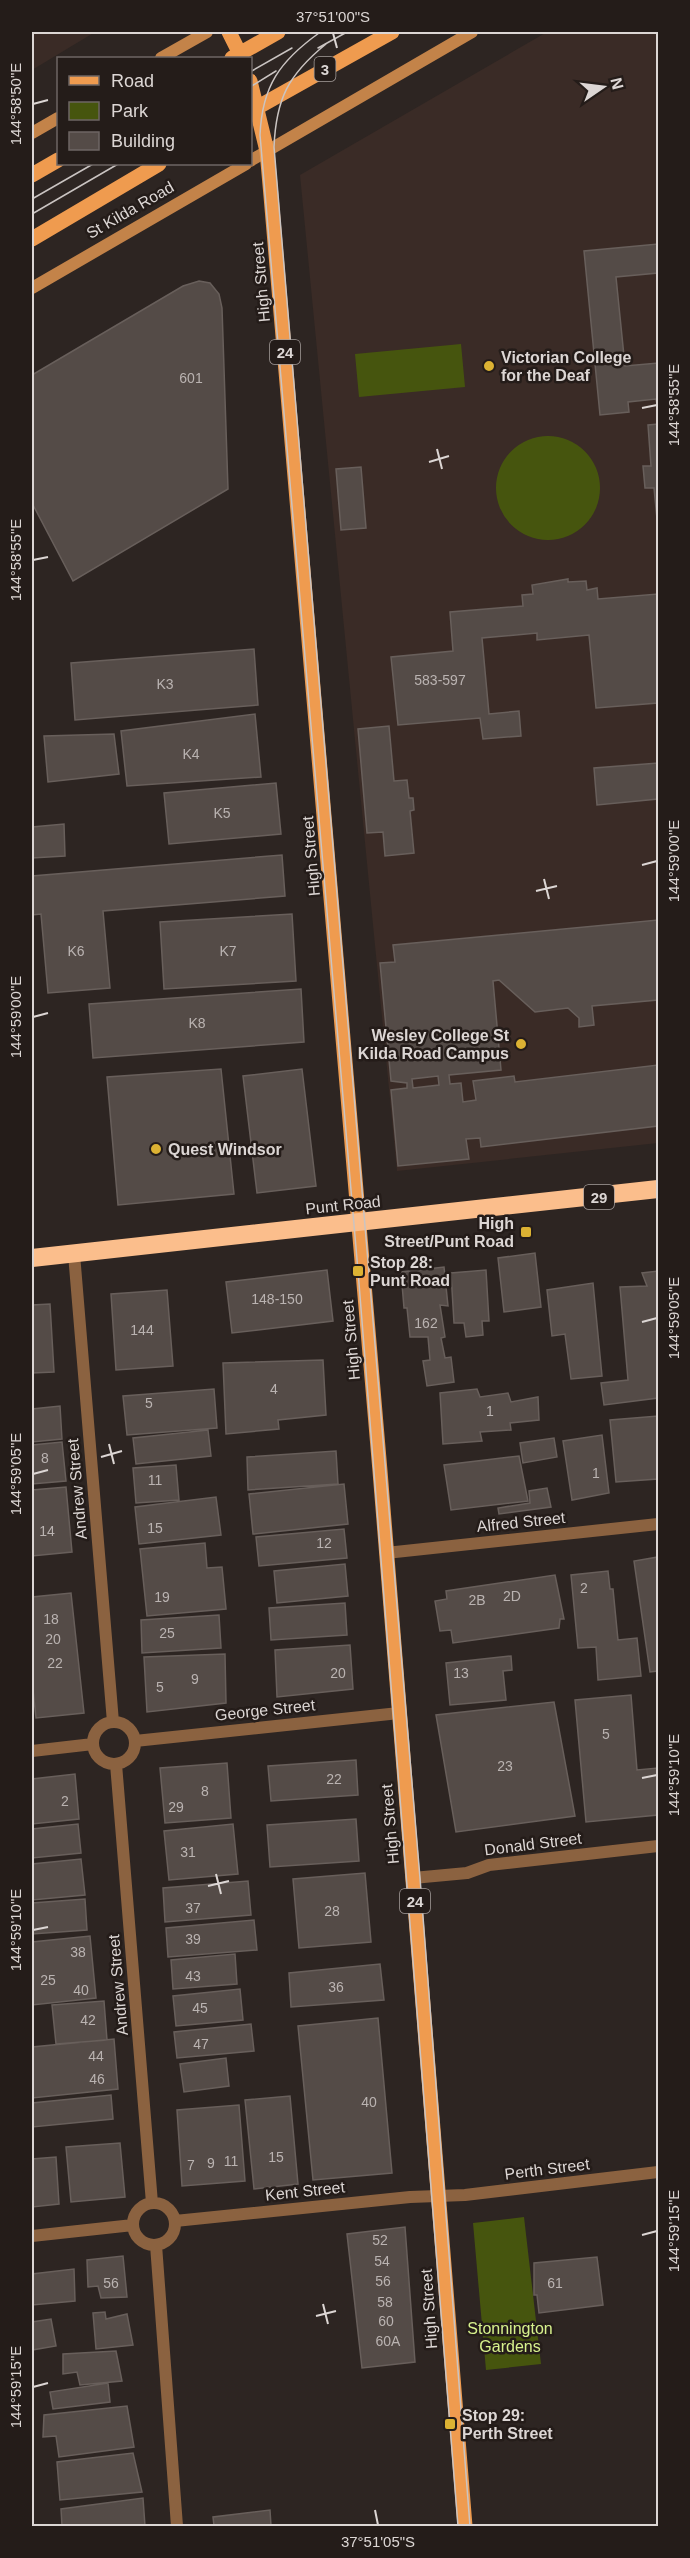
<svg xmlns="http://www.w3.org/2000/svg" width="690" height="2558" font-family="Arial,sans-serif">
  <rect width="100%" height="100%" fill="#2d2522"/>
  <path fill="#3a2b26" d="M32,32h63l-63,38z
    M547,32h111v1111l-261,28 -97,-996z"/>
  <path fill="#46550e" d="M461,344l4,43 -106,10 -4,-43z
    M496 488a52 52 0 1 1 104 0a52 52 0 1 1-104 0Z
    M524,2217l17,147 -55,6 -13,-147z"/>
  <path fill="#544b47" stroke="#685f5b" stroke-width="1.5" fill-rule="evenodd" d="M658,244v29l-42,4 9,89 33,-3v46l-2,-10 -28,3 1,10 -29,3 -16,-164z
    M199,281l11,2 9,11 3,14 6,181 -155,92 -41,-78v-128l151,-89z
    M658,424v105l-4,-41h-9l-2,-22h8l-3,-41z
    M361,467l5,61 -25,2 -5,-61z
    M568,579v3l18,-1 1,9 10,-2 1,11 60,-5v109l-62,5 -7,-73 -52,5v-7l-55,5 7,76 30,-3 2,25 -38,3 -3,-21 -82,7 -7,-68 62,-6 -3,-39 73,-6 -1,-11 11,-1 -1,-9z
    M254,649l4,56 -183,15 -4,-57z
    M255,714l6,63 -134,9 -6,-55z
    M389,726l5,55 13,-1 2,18h4l1,12 -4,1 4,42 -29,3 -2,-24 -16,1 -9,-104z
    M114,734l5,40 -71,8 -4,-46z
    M658,763v36l-61,6 -3,-37z
    M276,783l5,51 -112,10 -5,-51z
    M64,824l1,32 -33,2v-31z
    M282,855l3,41 -182,15 7,77 -62,5 -7,-79 -9,1v-39z
    M292,914l4,67 -132,8 -4,-67z
    M658,920v80l-66,6 2,19 -15,2v-9l-11,-10 -33,4 -36,-32 -6,1 8,89 -52,5 1,9 11,-1 2,19 13,-2 -3,-19 41,-5 1,6 143,-17v61l-177,21 -1,-9 -14,1 3,20 -71,7 -7,-76 16,-2v-5l-16,-2 -11,-118 15,-1 -2,-17zM438,1076l1,9 -26,3 -1,-9z
    M301,989l3,53 -211,16 -4,-54z
    M221,1069l13,125 -116,11 -11,-128z
    M302,1069l14,117 -59,7 -14,-117z
    M535,1253l6,54 -37,5 -6,-54z
    M444,1267l4,39 -8,-1 5,32 -4,1 4,20 6,-1 3,25 -27,4 -4,-25 7,-1 -2,-23h-18l-3,-29h-3l-3,-36z
    M327,1270l6,51 -101,12 -6,-51z
    M486,1270l3,51h-7l1,14 -17,2 -2,-14h-10l-3,-50z
    M658,1271v127l-54,7 -3,-22 27,-3 -8,-93 27,-1 -5,-13z
    M593,1283l9,93 -31,3 -6,-45 -13,2 -5,-46z
    M167,1290l6,76 -57,4 -5,-76z
    M50,1304l4,68 -22,1v-68z
    M323,1360l3,55 -48,5 1,9 -53,5 -3,-71z
    M214,1389l3,39 -90,7 -4,-39z
    M477,1389l3,8 28,-4 3,9 27,-5 1,23 -29,3 1,7 -31,2 2,9 -39,3 -3,-51z
    M60,1406l2,33 -30,3v-33z
    M658,1416v63l-42,3 -6,-62z
    M208,1430l3,26 -75,8 -3,-26z
    M602,1435l7,58 -37,7 -9,-59z
    M554,1438l3,19 -34,6 -3,-20z
    M62,1442l4,39 -34,3v-39z
    M336,1451l2,33 -90,6 -1,-33z
    M519,1456l9,45 -77,9 -7,-45z
    M176,1465l3,35 -43,3 -3,-35z
    M344,1484l4,40 -95,10 -4,-40z
    M66,1487l6,65 -40,4v-66z
    M547,1488l4,19 -52,7 -1,-6 32,-5 -1,-12z
    M216,1497l5,38 -82,9 -4,-37z
    M344,1529l3,29 -88,8 -3,-29z
    M205,1543l2,25 15,-1 4,42 -79,7 -7,-67z
    M658,1557v114l-8,1 -16,-111z
    M345,1564l3,32 -71,7 -3,-32z
    M608,1571l2,18h3l5,51 19,-2 4,38 -43,4 -2,-33 -18,1 -7,-73z
    M555,1575l9,44h-4l-1,9 -106,15 -2,-13 -11,1 -5,-30 12,-2 -1,-8z
    M71,1593l13,120 -48,5 -4,-38v-83z
    M345,1603l2,32 -76,5 -2,-32z
    M219,1615l2,33 -79,5 -1,-33z
    M350,1645l3,44 -76,8 -2,-47z
    M225,1654l1,49 -79,9 -3,-55z
    M511,1656l1,14 -9,1 3,29 -56,5 -4,-42z
    M631,1695l6,75 21,-2v47l-72,7 -11,-122z
    M554,1702l21,114 -119,16 -20,-117z
    M356,1760l2,35 -87,6 -3,-35z
    M227,1763l4,55 -66,5 -5,-55z
    M75,1774l4,45 -47,5v-45z
    M356,1819l3,42 -89,6 -3,-42z
    M78,1824l3,29 -49,5v-29z
    M233,1824l5,50 -69,6 -5,-49z
    M81,1859l4,36 -53,5v-36z
    M365,1873l6,69 -72,6 -6,-69z
    M248,1881l3,34 -86,7 -2,-34z
    M85,1899l2,31 -55,4v-31z
    M254,1920l3,30 -89,7 -2,-29z
    M90,1936l6,62 -64,7v-63z
    M235,1954l2,30 -64,5 -2,-29z
    M380,1964l4,36 -93,7 -2,-34z
    M240,1989l3,31 -67,6 -3,-30z
    M104,2001l3,39 -51,4 -4,-39z
    M378,2018l14,155 -79,7 -15,-154z
    M251,2024l3,27 -77,7 -3,-26z
    M114,2039l4,50 -86,9v-51z
    M226,2058l3,28 -45,6 -4,-28z
    M111,2095l2,24 -81,8v-24z
    M290,2096l8,88 -44,5 -9,-89z
    M239,2105l6,76 -63,5 -5,-76z
    M120,2143l5,54 -54,5 -5,-55z
    M56,2157l3,47 -27,3v-48z
    M405,2227l10,135 -53,6 -15,-134z
    M123,2256l4,41 -26,1 -3,-12 -10,1 -1,-27z
    M597,2257l6,48 -64,8 -2,-18h-3v-32z
    M74,2269l1,32 -43,4v-31z
    M105,2312l1,7 21,-5 6,31 -37,4 -3,-36z
    M51,2319l5,27 -24,4v-28z
    M116,2351l6,30 -42,4 -3,-13 -14,2v-20z
    M108,2383l2,19 -57,7 -3,-17z
    M127,2406l7,41 -75,10 -3,-21 -13,1 1,-22z
    M133,2453l9,39 -82,8 -3,-38z
    M143,2498l2,28h-83l-1,-17z
    M270,2510l1,16h-57l-1,-9z"/>
  <g fill="none" stroke-linecap="round" stroke-linejoin="round">
    <path stroke="#8b6240" stroke-width="12" d="M74,1254l39,468
      M386,1553l272,-29
      M93 1743a21 21 0 1 1 42 0a21 21 0 1 1-42 0Z
      M135,1741l264,-28
      M32,1751l61,-7
      M116,1764l36,439
      M413,1878l54,-5 22,-8 169,-19
      M133 2224a21 21 0 1 1 42 0a21 21 0 1 1-42 0Z
      M175,2221l235,-24 55,-2 193,-23
      M32,2236l101,-11
      M156,2245l21,281"/>
    <path stroke="#c38349" stroke-width="12" d="M161,58l46,-26
      M32,133l26,-15
      M250,161l222,-129
      M32,288l214,-124"/>
    <path stroke="#ef9b4f" stroke-width="15" d="M229,32l13,26
      M232,58l46,-26
      M250,81l17,70 4,45 109,1275 85,1055
      M251,111l141,-79
      M32,175l26,-15
      M32,239l127,-75"/>
    <path stroke="#fbbe8c" stroke-width="18" d="M32,1258l626,-69"/>
    <path stroke="#cac4c2" stroke-width="1.5" d="M319,33c-39,28 -57,53 -59,102l98,1136 100,1255
      M326,44c-38,31 -50,55 -52,103l146,1731 50,648
      M318,48l29,-16
      M250,72l42,-24
      M250,87l26,-16
      M32,199l61,-35
      M32,214l86,-50"/>
  </g>
  <path fill="none" stroke="#dcd6d4" stroke-width="2" d="M333,33l4,15M33,104l15,-4M642,408l15,-3M437,449l5,20M429,462l20,-6M33,560l15,-3M642,865l15,-4M544,879l5,20M536,891l21,-5M33,1017l15,-4M642,1322l15,-4M109,1444l5,20M101,1457l21,-6M33,1474l15,-4M642,1778l15,-3M216,1874l5,20M208,1886l21,-5M33,1930l15,-3M642,2235l15,-4M323,2304l5,20M316,2316l20,-5M33,2387l15,-4M375,2510l3,15"/>
  <g fill="#dcb233" stroke="#241c19" stroke-width="2">
    <circle cx="489" cy="366" r="6"/>
    <circle cx="521" cy="1044" r="6"/>
    <circle cx="156" cy="1149" r="6"/>
    <rect x="520" y="1226" width="12" height="12" rx="3"/>
    <rect x="352" y="1265" width="12" height="12" rx="3"/>
    <rect x="444" y="2418" width="12" height="12" rx="3"/>
  </g>
  <g text-anchor="middle" dominant-baseline="central" stroke-width="5" stroke-linejoin="round" paint-order="stroke">
    <g font-size="14" fill="#bab3b1">
      <text x="191" y="378">601</text>
      <text x="440" y="680">583-597</text>
      <text x="165" y="684">K3</text>
      <text x="191" y="754">K4</text>
      <text x="222" y="813">K5</text>
      <text x="76" y="951">K6</text>
      <text x="228" y="951">K7</text>
      <text x="197" y="1023">K8</text>
      <text x="277" y="1299">148-150</text>
      <text x="426" y="1323">162</text>
      <text x="142" y="1330">144</text>
      <text x="274" y="1389">4</text>
      <text x="149" y="1403">5</text>
      <text x="490" y="1411">1</text>
      <text x="45" y="1458">8</text>
      <text x="596" y="1473">1</text>
      <text x="155" y="1480">11</text>
      <text x="155" y="1528">15</text>
      <text x="47" y="1531">14</text>
      <text x="324" y="1543">12</text>
      <text x="584" y="1588">2</text>
      <text x="512" y="1596">2D</text>
      <text x="162" y="1597">19</text>
      <text x="477" y="1600">2B</text>
      <text x="51" y="1619">18</text>
      <text x="167" y="1633">25</text>
      <text x="53" y="1639">20</text>
      <text x="55" y="1663">22</text>
      <text x="338" y="1673">20</text>
      <text x="461" y="1673">13</text>
      <text x="195" y="1679">9</text>
      <text x="160" y="1687">5</text>
      <text x="606" y="1734">5</text>
      <text x="505" y="1766">23</text>
      <text x="334" y="1779">22</text>
      <text x="205" y="1791">8</text>
      <text x="65" y="1801">2</text>
      <text x="176" y="1807">29</text>
      <text x="188" y="1852">31</text>
      <text x="193" y="1908">37</text>
      <text x="332" y="1911">28</text>
      <text x="193" y="1939">39</text>
      <text x="78" y="1952">38</text>
      <text x="193" y="1976">43</text>
      <text x="48" y="1980">25</text>
      <text x="336" y="1987">36</text>
      <text x="81" y="1990">40</text>
      <text x="200" y="2008">45</text>
      <text x="88" y="2020">42</text>
      <text x="201" y="2044">47</text>
      <text x="96" y="2056">44</text>
      <text x="97" y="2079">46</text>
      <text x="369" y="2102">40</text>
      <text x="276" y="2157">15</text>
      <text x="231" y="2161">11</text>
      <text x="211" y="2163">9</text>
      <text x="191" y="2165">7</text>
      <text x="380" y="2240">52</text>
      <text x="382" y="2261">54</text>
      <text x="383" y="2281">56</text>
      <text x="111" y="2283">56</text>
      <text x="555" y="2283">61</text>
      <text x="385" y="2302">58</text>
      <text x="386" y="2321">60</text>
      <text x="388" y="2341">60A</text>
    </g>
    <g fill="#241c19" stroke="#a59e9c" stroke-width="1.5">
      <rect x="314.5" y="57" width="21" height="24" rx="4.5"/>
      <rect x="270" y="340" width="30" height="24" rx="4.5"/>
      <rect x="584" y="1185" width="30" height="24" rx="4.5"/>
      <rect x="400" y="1889" width="30" height="24" rx="4.5"/>
    </g>
    <g font-size="15" font-weight="bold" fill="#dcd6d4">
      <text x="325" y="69">3</text>
      <text x="285" y="352">24</text>
      <text x="599" y="1197">29</text>
      <text x="415" y="1901">24</text>
    </g>
    <g font-size="16" fill="#dcd6d4" stroke="#241c19">
      <text transform="translate(130 210) rotate(-30)">St Kilda Road</text>
      <text transform="translate(261 282) rotate(-95)">High Street</text>
      <text transform="translate(311 856) rotate(-95)">High Street</text>
      <text transform="translate(343 1205) rotate(-6)">Punt Road</text>
      <text transform="translate(351 1340) rotate(-95)">High Street</text>
      <text transform="translate(77 1489) rotate(-95)">Andrew Street</text>
      <text transform="translate(521 1522) rotate(-6)">Alfred Street</text>
      <text transform="translate(265 1710) rotate(-6)">George Street</text>
      <text transform="translate(390 1824) rotate(-95)">High Street</text>
      <text transform="translate(533 1844) rotate(-7)">Donald Street</text>
      <text transform="translate(118 1985) rotate(-95)">Andrew Street</text>
      <text transform="translate(547 2169) rotate(-7)">Perth Street</text>
      <text transform="translate(305 2191) rotate(-6)">Kent Street</text>
      <text transform="translate(429 2309) rotate(-94)">High Street</text>
    </g>
    <g font-size="16" font-weight="bold" fill="#dcd6d4" stroke="#241c19" text-anchor="start">
      <text x="501" y="357">Victorian College<tspan x="501" dy="18">for the Deaf</tspan></text>
      <text x="509" y="1035" text-anchor="end">Wesley College St<tspan x="509" dy="18">Kilda Road Campus</tspan></text>
      <text x="168" y="1149">Quest Windsor</text>
      <text x="514" y="1223" text-anchor="end">High<tspan x="514" dy="18">Street/Punt Road</tspan></text>
      <text x="370" y="1262">Stop 28:<tspan x="370" dy="18">Punt Road</tspan></text>
      <text x="462" y="2415">Stop 29:<tspan x="462" dy="18">Perth Street</tspan></text>
    </g>
    <g font-size="16" fill="#d7f18d" stroke="#241c19">
      <text x="510" y="2328">Stonnington<tspan x="510" dy="18">Gardens</tspan></text>
    </g>
  </g>
  <rect width="690" height="2558" fill="none" stroke="#241c19" stroke-width="66"/>
  <rect x="57" y="57" width="195" height="108" fill="#241c19" stroke="#6e6664" stroke-width="1.5"/>
  <rect x="69" y="76" width="30" height="9" fill="#ef9b4f" stroke="#6e6664" stroke-width="1.5"/>
  <text x="111" y="87" font-size="18" fill="#dcd6d4">Road</text>
  <rect x="69" y="102" width="30" height="18" fill="#46550e" stroke="#6e6664" stroke-width="1.5"/>
  <text x="111" y="117" font-size="18" fill="#dcd6d4">Park</text>
  <rect x="69" y="132" width="30" height="18" fill="#544b47" stroke="#6e6664" stroke-width="1.5"/>
  <text x="111" y="147" font-size="18" fill="#dcd6d4">Building</text>
  <g transform="translate(603 87) rotate(76)" stroke="#241c19" stroke-width="4.5" paint-order="stroke">
  <path d="M0-4.5L10 22L0 15L-10 22Z" fill="#dcd6d4"/>
  <text y="-9" font-size="16" font-weight="bold" text-anchor="middle" fill="#dcd6d4">N</text>
  </g>
  <rect x="33" y="33" width="624" height="2492" fill="none" stroke="#dcd6d4" stroke-width="2"/>
  <g font-size="15" text-anchor="middle" fill="#dcd6d4">
    <text x="333" y="22">37°51'00"S</text>
    <text transform="translate(16 104) rotate(-90)" y="5">144°58'50"E</text>
    <text transform="translate(674 405) rotate(-90)" y="5">144°58'55"E</text>
    <text transform="translate(16 560) rotate(-90)" y="5">144°58'55"E</text>
    <text transform="translate(674 861) rotate(-90)" y="5">144°59'00"E</text>
    <text transform="translate(16 1017) rotate(-90)" y="5">144°59'00"E</text>
    <text transform="translate(674 1318) rotate(-90)" y="5">144°59'05"E</text>
    <text transform="translate(16 1474) rotate(-90)" y="5">144°59'05"E</text>
    <text transform="translate(674 1775) rotate(-90)" y="5">144°59'10"E</text>
    <text transform="translate(16 1930) rotate(-90)" y="5">144°59'10"E</text>
    <text transform="translate(674 2231) rotate(-90)" y="5">144°59'15"E</text>
    <text transform="translate(16 2387) rotate(-90)" y="5">144°59'15"E</text>
    <text x="378" y="2547">37°51'05"S</text>
  </g>
</svg>
